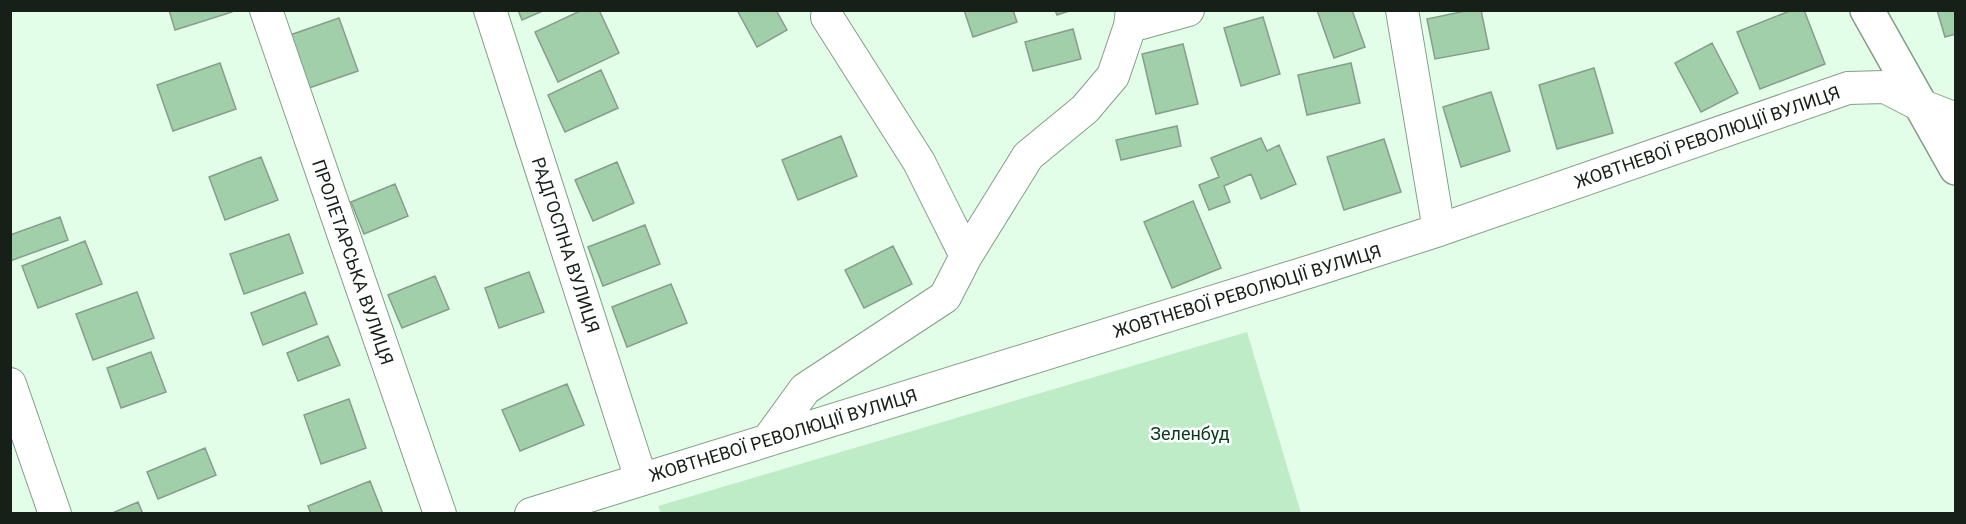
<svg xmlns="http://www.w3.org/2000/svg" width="1966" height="524" font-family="Roboto,sans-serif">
  <rect width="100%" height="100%" fill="#e3fee8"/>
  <path fill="#beecc7" d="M1247,332l54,181 -640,1 -3,-8z"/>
  <path fill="#a0cfaa" stroke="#869e8a" stroke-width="1.5" d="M169,10h63v2l-57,18z
    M518,10h27l-23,10z
    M582,10h17l20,43 -61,29 -23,-50z
    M737,10h39l11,20 -30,17z
    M964,10h49l4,12 -44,15z
    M1055,10h17l-15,5z
    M1317,10h35l13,37 -31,11z
    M1470,10h11l8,39 -54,10 -8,-40z
    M1792,10h12l21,54 -65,25 -23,-57z
    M1937,10h19v24l-11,3z
    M1263,17l17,57 -39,12 -17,-58z
    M339,18l19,53 -49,17 -19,-53z
    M1073,29l8,30 -48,12 -8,-29z
    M1712,43l26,50 -37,19 -26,-49z
    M1183,44l15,60 -42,10 -14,-60z
    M220,63l16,46 -63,22 -16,-46z
    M1351,63l9,40 -53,12 -9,-40z
    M1594,68l19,65 -56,16 -18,-64z
    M601,70l17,38 -53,24 -17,-37z
    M1491,92l19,59 -49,16 -18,-60z
    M1177,126l4,20 -60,14 -5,-20z
    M841,136l16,40 -59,24 -16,-40z
    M1261,138l6,13 12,-6 17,39 -35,15 -10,-25 -27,12 6,16 -21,8 -10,-25 20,-8 -8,-19z
    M1384,139l17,53 -57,18 -17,-53z
    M261,157l17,43 -53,20 -16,-43z
    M617,162l17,41 -41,18 -18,-41z
    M395,184l13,32 -44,18 -13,-32z
    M1193,201l28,67 -49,20 -28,-66z
    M60,217l8,23 -58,21v-26z
    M645,225l15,39 -57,22 -15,-39z
    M289,234l14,39 -59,21 -14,-40z
    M85,241l17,43 -64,24 -16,-42z
    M893,246l19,38 -48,24 -19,-38z
    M529,272l15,40 -45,16 -14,-40z
    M435,276l14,33 -47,19 -14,-33z
    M671,284l16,39 -60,24 -15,-40z
    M137,292l17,46 -61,22 -17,-46z
    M305,292l12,32 -54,21 -12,-32z
    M328,336l12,29 -42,16 -11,-28z
    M151,352l15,40 -45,16 -14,-40z
    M567,384l17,41 -64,26 -18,-41z
    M349,399l17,49 -45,16 -17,-49z
    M205,448l11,27 -58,24 -11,-27z
    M370,481l13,33h-72l-3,-8z
    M138,502l5,12h-33z"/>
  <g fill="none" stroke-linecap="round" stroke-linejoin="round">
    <g stroke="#849d89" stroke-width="34">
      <path id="street" d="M266,10l174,504
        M490,10l151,469
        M1402,10l37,220
        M827,17l92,145 47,94
        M1130,26l58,-16
        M10,384l45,130
        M768,440l37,-51 140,-92 21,-41 62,-100 57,-47 28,-33 17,-50 2,-16
        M531,514l790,-246 118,-38 409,-142 37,-1 35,18 36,14"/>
    </g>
    <g stroke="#849d89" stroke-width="36">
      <path id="secondary" d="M1867,10l89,158"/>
    </g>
    <use href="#street" stroke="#fff" stroke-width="32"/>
    <use href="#secondary" stroke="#fff" stroke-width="33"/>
  </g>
  <g text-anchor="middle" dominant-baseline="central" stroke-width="5" stroke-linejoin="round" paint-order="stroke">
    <g font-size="18" fill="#162018" stroke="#fff">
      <text transform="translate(1707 137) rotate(-19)">ЖОВТНЕВОЇ РЕВОЛЮЦІЇ ВУЛИЦЯ</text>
      <text transform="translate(566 245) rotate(72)">РАДГОСПНА ВУЛИЦЯ</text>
      <text transform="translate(353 262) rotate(71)">ПРОЛЕТАРСЬКА ВУЛИЦЯ</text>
      <text transform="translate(1247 291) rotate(-17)">ЖОВТНЕВОЇ РЕВОЛЮЦІЇ ВУЛИЦЯ</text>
      <text transform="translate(783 435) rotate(-17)">ЖОВТНЕВОЇ РЕВОЛЮЦІЇ ВУЛИЦЯ</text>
    </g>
    <g font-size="18" fill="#043c1a" stroke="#fff">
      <text x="1190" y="433">Зеленбуд</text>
    </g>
  </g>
  <rect width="1966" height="524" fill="none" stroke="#162018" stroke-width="24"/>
</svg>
